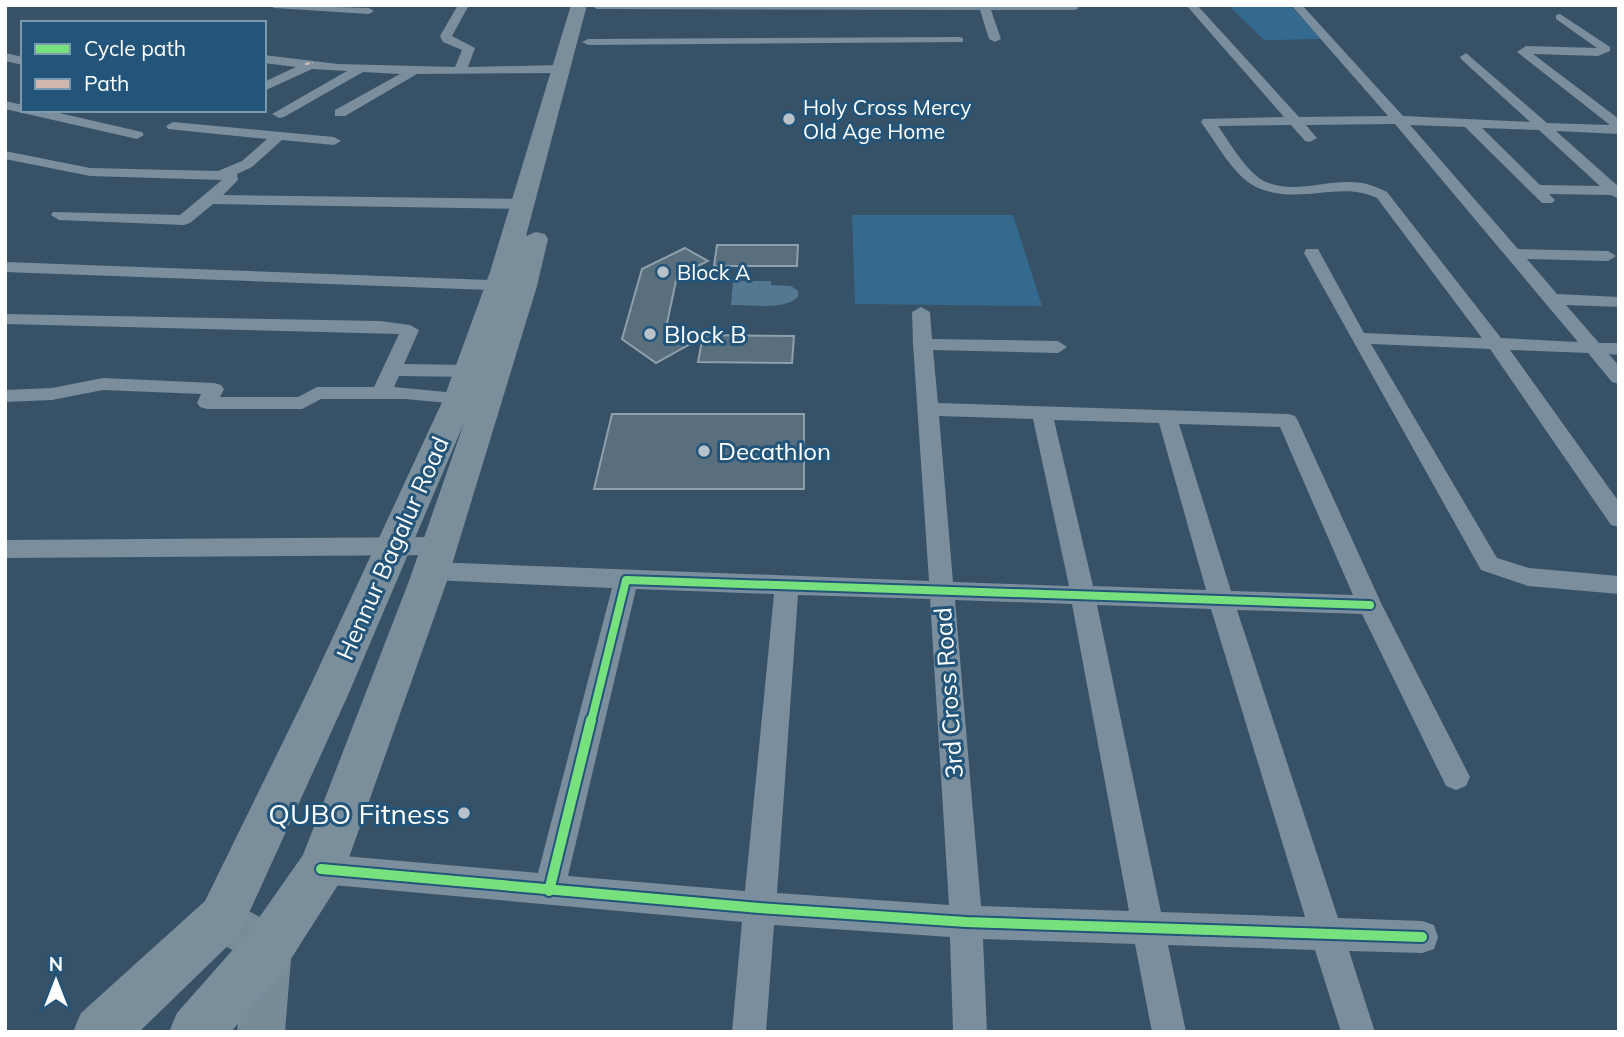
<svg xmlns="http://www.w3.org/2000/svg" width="1624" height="1037" font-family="Mulish,sans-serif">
  <rect width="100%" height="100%" fill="#375266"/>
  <path fill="#346a90" d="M1228,5h62l31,34 -57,1z
    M852,215h161l29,91 -187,-2z"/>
  <path fill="#547892" d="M733,281h38v4l20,1 7,5v6c-15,14 -47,7 -67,8z"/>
  <path fill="#5a6f7e" stroke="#8ea0ac" stroke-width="2" d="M717,245h81l-1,21h-83z
    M685,248l23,13 -31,15 -11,52 26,15 -36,20 -34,-24 20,-70z
    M703,335l91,1 -2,27 -94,-1z
    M612,414h192v75h-210z"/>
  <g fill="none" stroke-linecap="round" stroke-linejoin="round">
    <path fill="#7b8e9d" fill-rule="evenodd" d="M269,5l100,3 5,3 -5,3 -95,-6z
      M458,5h11l-17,31 23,12 -7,19 93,-2 6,4 -6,4 -144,1 -72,42h-10v-6l65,-36 -37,-2 -79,45 -5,1 -7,-4 75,-43 -35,-2 -48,22v-9l32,-15 -32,-4v-8l74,9 117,3 7,-17 -19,-8 -3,-6z
      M1078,5v4l-4,1h-83l10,29 -6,3 -6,-3 -9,-29 -383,-1 -5,-3z
      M1186,5h11l102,112 89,-1 -97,-111h11l101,111 127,6 -68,-62 -2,-3 6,-4 81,70 63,2 -93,-73 9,-6 71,2 -41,-29v-4l4,-1 50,33v4l-12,5 -65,-2 86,65v15l-63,-3 63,56v12l-8,-4 -62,-1 6,6 -3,3h-10l-77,-76 -55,-2 108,124 90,2 8,5 -8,5 -81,-2 30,35 62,3v10l-53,-2 33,38h20v12l-10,-1 10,12v18l-7,-2 -24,-29 -78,-3 109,152v25l-8,-2 -121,-176 -119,-5 126,214 32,10 90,8v18l-91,-8 -47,-16 -177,-317 2,-4h12l46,84 118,5 -105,-140c-20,-9 -37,-7 -58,-5 -74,8 -80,-17 -118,-71l2,-3 81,-2zM1395,124l183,218 -77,-4 -114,-146c-12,-6 -23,-10 -37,-10 -29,-1 -65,14 -91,-4 -17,-13 -29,-35 -41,-52l73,-1 14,16 5,1 7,-4 -11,-13zM1482,128l57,2 61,56 -60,-1z
      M959,37l4,1v4l-375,3 -6,-3 6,-3z
      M5,53l18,4v8l-18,-4z
      M5,101l18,4v5h23l96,22 2,3 -7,4 -132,-30z
      M173,122l161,15 7,4 -7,4 -52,-5 -30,27 -15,7 1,6 -15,15 298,4 8,5 -8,5 -308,-5 -23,19 -6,2 -125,-5 -8,-5 2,-3 127,3 42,-35 -132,-4 -85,-17v-8l85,17 128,3 24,-10 25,-22 -99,-10 -2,-3z
      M5,262l509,19 9,5 -9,5 -509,-19z
      M921,307l9,5 2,27 126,2 9,6 -9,6 -125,-3 5,53 350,11 7,2 3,5 84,184 88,172 -4,9 -10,4 -10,-4 -84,-172 -125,-4 101,308 84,3 12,4 4,12 -4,12 -12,4 -73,-2 26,81h-34l-26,-82 -147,-5 18,87h-34l-17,-88 -152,-5 4,93h-34l-3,-95 -176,-12 -8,107h-34l10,-110 -421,-38 -11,-4 -4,-11 4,-11 11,-4 217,19 74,-285 -180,-8 -8,-3 -4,-6 4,-6 8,-3 497,19 -16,-237 -1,-32zM939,416l94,3 36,167 -116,-4zM1054,420l105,3 47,167 -113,-4zM1179,424l101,3 73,168 -122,-4zM636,589l138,5 -29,297 -177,-15zM798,595l132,4 19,306 -172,-12zM955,600l117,4 57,307 -148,-5zM1097,605l114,4 94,308 -144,-5z
      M5,314l375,7 30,4 9,5 -15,34 64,1 10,6 -10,6 -69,-1 -5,11 72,7 3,4 -3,4 -7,2 -54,-5h-84l-19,10h-95l-7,-2 -3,-4 4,-9 -98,-4 -51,10 -47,2v-12l47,-2 51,-10 111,5 7,2 3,4 -4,8h78l19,-10h57l25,-53 -394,-10z
      M440,537l8,3 4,6 -4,6 -8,3 -435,3v-18z"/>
    <path fill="#778b99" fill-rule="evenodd" d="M222,896l63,35 7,16 -7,85h-48l8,-74 -39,-24 -6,-16 6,-16z"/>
    <path fill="#7a8e9c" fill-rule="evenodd" d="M571,5h16l-61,231 10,-4 9,2 3,5 -11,47 -90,295 -102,288 -7,16 -51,80 -56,67h-62l8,-19 74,-84 52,-74 106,-274 55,-158 -116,272 -109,240 -100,97h-66l8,-19 124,-112 101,-206 138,-297 46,-126z"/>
    <path stroke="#d1b7ad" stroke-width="2.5" stroke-dasharray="5 2.5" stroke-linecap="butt" d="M305,64l8,-1"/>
    <g stroke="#23557a" stroke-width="12">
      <path id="cycleway-far1" d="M591,722l35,-142 744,25"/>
    </g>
    <g stroke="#23557a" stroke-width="14">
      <path id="cycleway" d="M321,869l438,39 207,14 456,15
        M549,891l42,-171"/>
    </g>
    <use href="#cycleway-far1" stroke="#77e17e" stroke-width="8"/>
    <use href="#cycleway" stroke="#77e17e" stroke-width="10"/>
  </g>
  <g fill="#b9c2c9" stroke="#23557a" stroke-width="2.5">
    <circle cx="789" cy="119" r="7"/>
    <circle cx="663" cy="272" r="7"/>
    <circle cx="650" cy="334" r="7"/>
    <circle cx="704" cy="451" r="7"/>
    <circle cx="464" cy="813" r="7"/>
  </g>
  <g text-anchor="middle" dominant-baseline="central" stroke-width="6" stroke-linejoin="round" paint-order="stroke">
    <g font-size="21" fill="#fff" stroke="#23557a" text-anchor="start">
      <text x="803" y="107">Holy Cross Mercy<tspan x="803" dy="24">Old Age Home</tspan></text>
      <text x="677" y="272">Block A</text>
    </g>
    <g font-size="24" fill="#fff" stroke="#23557a" text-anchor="start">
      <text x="664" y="334">Block B</text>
      <text x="718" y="451">Decathlon</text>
    </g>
    <g font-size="24" fill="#fff" stroke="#23557a">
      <text transform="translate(392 548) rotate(-66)">Hennur Bagalur Road</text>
      <text transform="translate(948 693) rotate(-94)">3rd Cross Road</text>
    </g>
    <g font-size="28" fill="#fff" stroke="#23557a" text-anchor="end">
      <text x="450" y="813">QUBO Fitness</text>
    </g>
  </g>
  <rect width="1624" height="1037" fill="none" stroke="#ffffff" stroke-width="14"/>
  <rect x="21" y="21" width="245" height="91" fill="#23557a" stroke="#7b99af" stroke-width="2"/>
  <rect x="35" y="44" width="35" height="10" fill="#77e17e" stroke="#7b99af" stroke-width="2"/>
  <text x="84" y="56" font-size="21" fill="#ffffff">Cycle path</text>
  <rect x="35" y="79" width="35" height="10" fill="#d1b7ad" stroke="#7b99af" stroke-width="2"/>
  <text x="84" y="91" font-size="21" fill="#ffffff">Path</text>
  <g transform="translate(56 981)" stroke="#23557a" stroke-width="5" paint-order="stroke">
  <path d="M0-5L12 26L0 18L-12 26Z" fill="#ffffff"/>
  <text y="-10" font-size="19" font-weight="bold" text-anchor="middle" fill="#ffffff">N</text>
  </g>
</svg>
